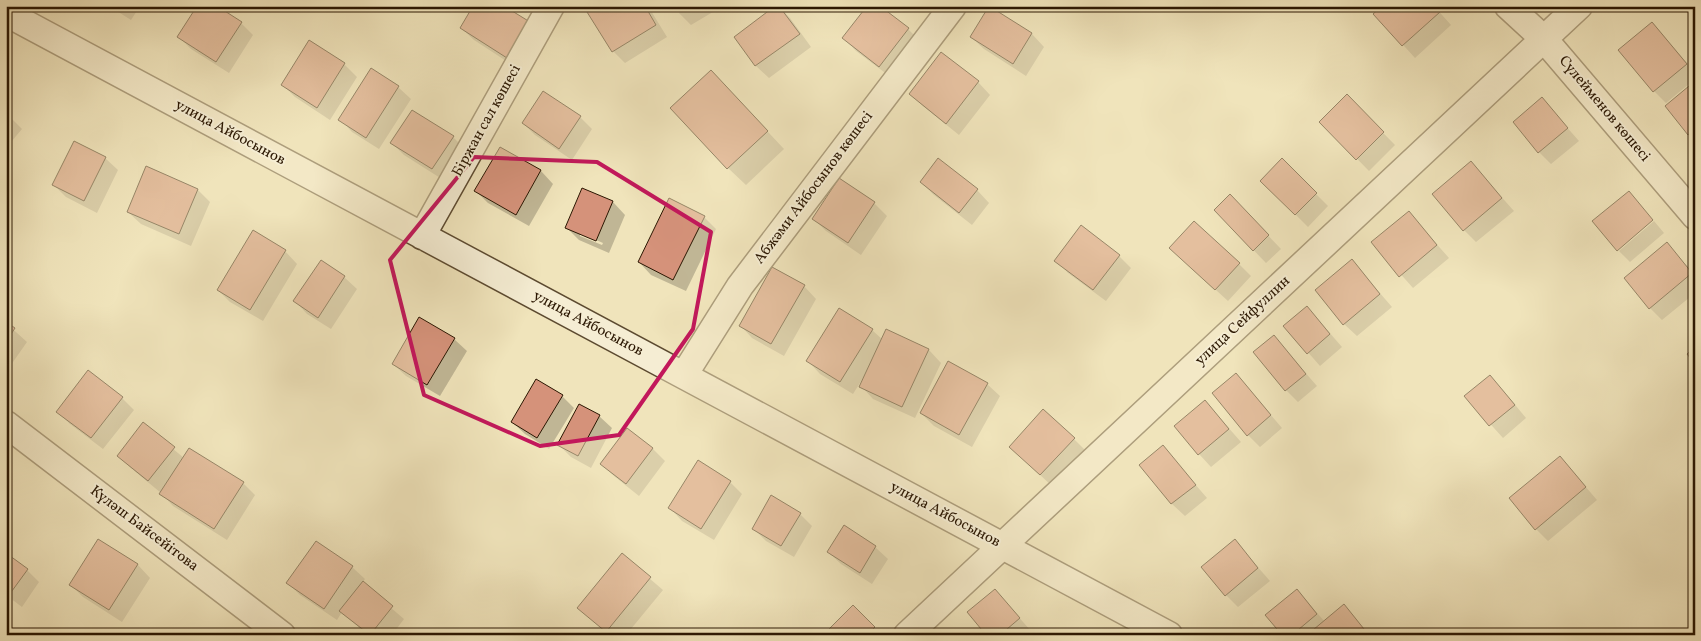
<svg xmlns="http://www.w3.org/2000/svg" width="1701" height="641" font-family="Vollkorn,serif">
  <rect width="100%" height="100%" fill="#f0e4bb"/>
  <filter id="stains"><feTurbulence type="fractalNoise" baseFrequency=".004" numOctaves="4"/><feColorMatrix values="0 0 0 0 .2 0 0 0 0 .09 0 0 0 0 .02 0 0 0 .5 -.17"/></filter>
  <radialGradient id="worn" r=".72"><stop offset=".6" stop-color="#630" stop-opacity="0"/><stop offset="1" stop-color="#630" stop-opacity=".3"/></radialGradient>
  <path fill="#0003" fill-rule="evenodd" d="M109,6h31l-9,14z
    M475,6l45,64 -46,-30 -13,-12z
    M599,6h49l19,31 -42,26 -12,-12z
    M675,6h48l-32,19 -12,-12z
    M778,6l12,12 21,29 -42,31 -13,-12 -20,-29z
    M1381,6h53l17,19 -36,33 -40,-44 7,-6z
    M989,8l43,26 12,13 -18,29 -42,-27 -13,-12z
    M241,23l12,12 -24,38 -38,-24 -12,-12z
    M1652,23l43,49v7l-29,24 -12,-12z
    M908,29l12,12 -28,37 -36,-27 -12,-13z
    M310,42l34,22 13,13 -27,43 -35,-23 -12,-12z
    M942,54l36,28 12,13 -31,40 -36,-29 -13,-12z
    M1695,83v57l-6,-6z
    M398,87l13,12 -32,50 -27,-17 -12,-13z
    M728,89l56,60 -38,36 -18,-17z
    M1347,96l48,49 -26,26 -48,-49z
    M1542,99l37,42 -28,23 -12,-12z
    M6,113l16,16 -16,19z
    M580,117l12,12 -20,31 -37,-25 -12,-12z
    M453,137l12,12 -20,32 -41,-26 -12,-12z
    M500,148l41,23 12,13 -24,42 -41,-23 -12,-12z
    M105,158l13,12 -21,43 -31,-16 -12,-12z
    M938,160l39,30 12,13 -17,22 -38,-30 -13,-13z
    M1282,160l46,46 -20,21 -46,-46z
    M1471,163l43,48 -38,31 -12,-12z
    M840,180l34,23 13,13 -26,39 -35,-24 -12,-12z
    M198,190l12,12 -19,44 -50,-22 -13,-12z
    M582,190l31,12 12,13 -16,38 -30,-13 -12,-12zM580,233l23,10 -1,2 -22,-9z
    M1242,208l39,41 -15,14 -51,-53z
    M1409,213l40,45 -36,30 -40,-45z
    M704,217l12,12 -30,62 -35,-16 -12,-13z
    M1654,221l10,12 -34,29 -11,-11z
    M1667,244l28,31v18l-33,27 -12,-12z
    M285,251l12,13 -34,57 -33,-19 -12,-12z
    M1119,256l12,12 -25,33 -38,-28 -12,-13z
    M1183,260l56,4 12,12 -23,25z
    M321,261l23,16 13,12 -26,40 -24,-15 -12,-13z
    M1352,261l40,46 -35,29 -13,-12 -27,-34z
    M804,286l12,13 -32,57 -32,-18 -12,-13z
    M1307,307l35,40 -22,19 -35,-40z
    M6,323l21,19 -21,30z
    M872,330l11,10 4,-9 42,19 12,13 -26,55 -42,-19 -12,-13 4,-8h-2l-10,16 -33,-20 -12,-13z
    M1274,337l43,49 -19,16 -12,-12z
    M454,339l13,12 -27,45 -34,-20 -13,-12z
    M1236,374l46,54 -22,19 -12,-12z
    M987,384l13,12 -28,51 -38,-21 -13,-13z
    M1502,389l24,29 -23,20 -37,-41z
    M562,396l12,12 -25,41 -24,-15 -13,-12z
    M122,398l12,12 -31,39 -33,-25 -12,-12z
    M1205,401l36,41 -30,25 -12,-13z
    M599,416l13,12 -21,40 -20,-11 -12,-12z
    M143,424l41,34 59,25 12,12 -28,45 -54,-34 -12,-13 -30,-25 -13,-12z
    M627,429l26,20 12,12 -26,35 -25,-20 -13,-12z
    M1074,439l12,12 -33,36 -30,-28z
    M1163,447l44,51 -22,18 -13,-12 -31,-39z
    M1560,457l37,43 -49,41 -12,-12z
    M730,482l12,12 -28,46 -32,-19 -12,-13z
    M800,514l12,12 -18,31 -28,-16 -13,-13z
    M99,541l39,24 12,13 -28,44 -39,-25 -12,-12z
    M1235,541l35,40 -32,26 -12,-12z
    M316,542l36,25 13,12 -3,4 42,36 -12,16h-25l-25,-23 -5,8 -37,-25 -12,-12z
    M875,547l13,12 -16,25 -31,-20 -13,-12z
    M6,554l21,16 12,12 -17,25 -16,-12z
    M622,555l41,35 -37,45h-17l-30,-27z
    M995,590l36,41 -4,4h-40z
    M1297,590l28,32 19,-16 25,29h-86z
    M853,607l27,28h-55z
    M427,631l4,4h-7z"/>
  <path fill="#d5927a" stroke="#2b1702" d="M197,6h20l25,16 -26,40 -39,-25z
    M473,6h31l26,16 -23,36 -47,-30z
    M597,6h48l11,19 -44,27 -25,-40z
    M775,6h4l21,28 -45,32 -21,-29z
    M867,6h13l29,22 -30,39 -37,-29z
    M989,6l43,27 -19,31 -43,-27z
    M1382,6h52l6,6 -38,34 -29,-32z
    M1652,22l35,42 -34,28 -35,-42z
    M309,40l36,23 -28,45 -36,-23z
    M941,52l38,29 -33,43 -37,-30z
    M371,68l28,18 -33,52 -28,-18z
    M711,70l57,61 -41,38 -57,-61z
    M1695,81v48l-7,6 -23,-29z
    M543,91l38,25 -22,33 -37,-26z
    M1347,94l37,38 -28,28 -37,-38z
    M1542,97l26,31 -30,25 -25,-31z
    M412,110l42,26 -22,33 -42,-26z
    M74,141l32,16 -22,44 -32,-16z
    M500,147l41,23 -25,45 -42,-24z
    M938,158l40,31 -19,24 -39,-31z
    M1282,158l35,35 -22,22 -35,-34z
    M1471,161l31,37 -39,33 -31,-37z
    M146,166l52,23 -19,45 -52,-22z
    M839,178l36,24 -27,41 -36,-24z
    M582,188l31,13 -17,40 -31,-13z
    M1629,191l24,29 -36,31 -25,-30z
    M1230,194l39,41 -16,16 -39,-41z
    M669,198l36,18 -32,64 -35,-18z
    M1409,211l28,34 -38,32 -28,-35z
    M1194,221l46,42 -25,27 -46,-42z
    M1081,225l39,30 -27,35 -39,-29z
    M253,230l33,20 -36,60 -33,-20z
    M1667,242l25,31 -43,36 -25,-31z
    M1352,259l28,35 -37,31 -28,-35z
    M321,260l24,16 -27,42 -25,-17z
    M772,267l33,18 -34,59 -32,-18z
    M1307,306l23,28 -23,20 -24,-28z
    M839,308l34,21 -33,53 -34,-21z
    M419,317l36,21 -28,47 -35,-21z
    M6,322l9,6 -9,14z
    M886,329l43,20 -27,58 -43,-20z
    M1274,335l32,39 -21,17 -32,-39z
    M1695,347v17l-8,-10z
    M948,361l40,22 -29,52 -39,-22z
    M88,370l35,27 -32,41 -35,-26z
    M1236,373l35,42 -24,21 -35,-43z
    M1490,375l25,30 -26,21 -25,-30z
    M536,379l27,16 -26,43 -26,-16z
    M1205,400l24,29 -31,26 -24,-29z
    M579,404l21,11 -22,41 -21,-11z
    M1043,409l32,29 -35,37 -31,-28z
    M143,422l32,25 -27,34 -31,-25z
    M627,428l26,20 -27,36 -26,-20z
    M1163,445l33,40 -25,19 -32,-39z
    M189,448l55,34 -30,47 -55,-35z
    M1560,456l26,31 -51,43 -26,-32z
    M698,460l33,21 -30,48 -33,-21z
    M771,495l30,18 -20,33 -29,-17z
    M844,525l32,21 -16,27 -33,-21z
    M98,539l40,25 -29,46 -40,-25z
    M1235,539l23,29 -33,28 -24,-29z
    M316,541l37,25 -29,43 -38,-26z
    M6,553l22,16 -19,26 -3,-2z
    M622,553l29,24 -45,55 -29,-24z
    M363,581l30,25 -23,29 -31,-24z
    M995,589l25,29 -20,17h-14l-19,-23z
    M1297,589l20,25 -25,21h-10l-17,-20z
    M1344,604l20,25 -7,6h-50z
    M853,605l22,22 -8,8h-44z"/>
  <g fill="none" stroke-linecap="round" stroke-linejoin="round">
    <g stroke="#5c4a30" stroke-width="29">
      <path id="minor" d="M1508,6l36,33 151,177
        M6,13l1163,622
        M422,236l129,-230
        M684,375l56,-89 213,-280
        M6,424l276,211
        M907,635l672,-629"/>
    </g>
    <use href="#minor" stroke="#f5edd3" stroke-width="26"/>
  </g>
  <path d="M0 0H1701V641H0ZM474,157l123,5 114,70 -18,97 -74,106 -79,11 -116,-51 -34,-135z" fill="#f0e4bb" fill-opacity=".55" fill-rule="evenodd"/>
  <path fill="none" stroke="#c2185b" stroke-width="4" stroke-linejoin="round" d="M474,157l123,5 114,70 -18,97 -74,106 -79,11 -116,-51 -34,-135z"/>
  <g text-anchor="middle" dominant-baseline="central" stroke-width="4" stroke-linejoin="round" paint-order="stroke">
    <g font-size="15" fill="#2b1702" stroke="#f5edd3">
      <text transform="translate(1604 109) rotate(50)">Сүлейменов көшесі</text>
      <text transform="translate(487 121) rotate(-61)">Біржан сал көшесі</text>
      <text transform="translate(230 133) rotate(28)">улица Айбосынов</text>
      <text transform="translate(814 188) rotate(-53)">Абжәми Айбосынов көшесі</text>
      <text transform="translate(1243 321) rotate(-43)">улица Сейфуллин</text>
      <text transform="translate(588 324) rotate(28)">улица Айбосынов</text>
      <text transform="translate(945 515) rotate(28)">улица Айбосынов</text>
      <text transform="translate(144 529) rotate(37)">Күләш Байсейітова</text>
    </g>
  </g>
  <rect width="1701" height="641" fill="none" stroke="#f0e4bb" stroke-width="25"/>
  <rect x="8" y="8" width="1686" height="626" fill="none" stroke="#2b1702" stroke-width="2.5"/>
  <rect x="12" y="12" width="1676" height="616" fill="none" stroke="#2b1702"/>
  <rect width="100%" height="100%" filter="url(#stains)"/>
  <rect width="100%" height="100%" fill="url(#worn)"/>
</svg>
